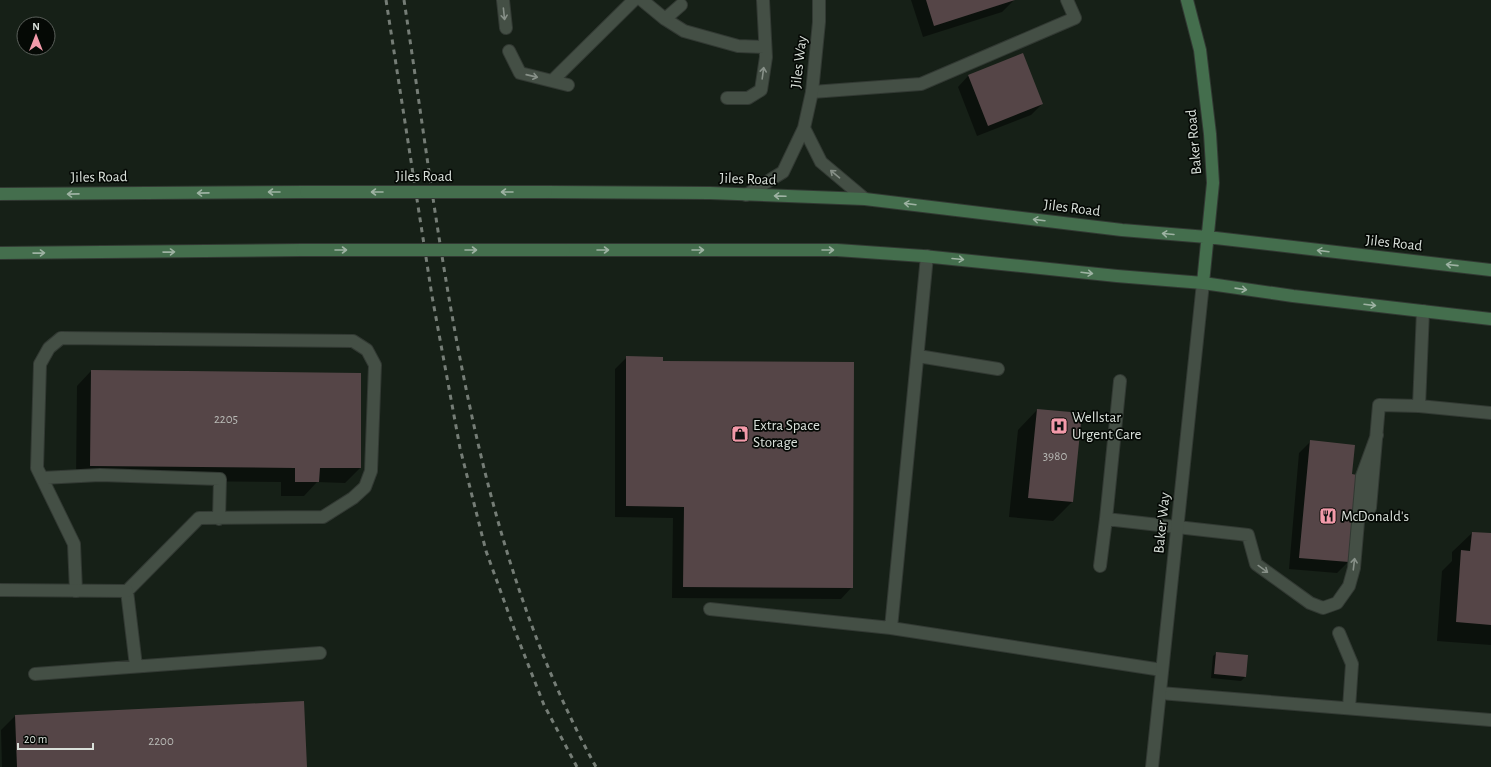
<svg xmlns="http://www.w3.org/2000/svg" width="1491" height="767" font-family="'Alegreya Sans',sans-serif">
  <rect width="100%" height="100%" fill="#162017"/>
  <path fill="#0007" d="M911,0h103l-12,12 -79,25z
    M969,75l73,29 -11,11 -54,21 -19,-49z
    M627,357l225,230 -11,12 -169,-1 1,-80 -58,-1v-148z
    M91,371l269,3v94l-15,15 -28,-1 -13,14h-23v-14l-205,-2 1,-94z
    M1037,410l35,92 -19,19 -44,-4 9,-87z
    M1311,441l40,34 -3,87 -11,11 -48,-4 10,-116z
    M1472,533l19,1v111l-54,-4 5,-70 10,-10v-9z
    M1217,653l28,24 -4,4 -30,-3 2,-22z
    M15,716l291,51h-304l-1,-37z"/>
  <path fill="#554547" d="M926,0h89l-81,26z
    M1023,53l20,51 -55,22 -20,-51z
    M626,356l37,1v4l191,1 -1,226 -170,-1 1,-80 -58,-1z
    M91,370l270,3v95h-41l-1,14h-24v-14l-205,-2z
    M1037,409l45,4 -9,89 -45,-4z
    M1310,440l45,5 -3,29 5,1 -8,87 -50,-4z
    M1472,532l19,1v92l-35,-3 5,-72 9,1z
    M1216,652l32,3 -2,22 -32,-3z
    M304,701l3,66h-290l-2,-52z"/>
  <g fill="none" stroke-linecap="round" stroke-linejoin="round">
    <g stroke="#323933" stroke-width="14">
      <path id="lane" d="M503,0l3,28
        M642,0l23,19 19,12 54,15 27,1
        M665,19l16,-14
        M509,51l11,22 48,12
        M552,81l82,-81
        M812,92l109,-8 154,-66 -8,-18
        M727,98h21l13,-8 5,-33 -3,-57
        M927,256l-36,372 271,42
        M918,356l80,13
        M1120,381l-14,138 142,16 8,29 54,39 13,5 14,-5 12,-17 5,-18 8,-92 15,-41
        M1419,406l4,-95
        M42,478l58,-3 120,4 -1,40
        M1370,508l9,-103 40,1 72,7
        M1100,566l6,-47
        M76,591l-2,-47 -37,-76 3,-104 9,-16 12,-10 292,3 14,9 8,15 -4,106 -6,16 -12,11 -30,19 -124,1 -72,73 9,75
        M710,609l181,19
        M1339,633l13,31 -3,44
        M35,674l285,-21
        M1160,693l331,27"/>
    </g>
    <g stroke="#323933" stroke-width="14">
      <path id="street" d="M804,128l17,34 44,37
        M746,195l37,-23 21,-44 8,-36 7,-70v-22
        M0,590l127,1
        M1152,767l51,-484"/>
    </g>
    <g stroke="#323933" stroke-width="14">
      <path id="secondary" d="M1187,0l13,50 10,84 3,49 -10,100
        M546,192l164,1 155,6 257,31 85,7 284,33
        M0,194l306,-2
        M564,250h273l86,6 194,20 86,7 90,13 198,23
        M0,253l302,-3"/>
    </g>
    <use href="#lane" stroke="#444f45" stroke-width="12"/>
    <use href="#street" stroke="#444f45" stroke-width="12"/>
    <use href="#secondary" stroke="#446e4d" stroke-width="12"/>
    <path stroke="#757d76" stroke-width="3" stroke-dasharray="5 5" stroke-linecap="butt" d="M386,0l46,296 28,152 26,103 29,80 29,74 33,62
      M404,0c39,256 65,537 192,767"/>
    <g stroke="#323933" stroke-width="14" stroke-linecap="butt">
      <path id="secondary-bridge" d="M306,192h240
        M302,250h262"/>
    </g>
    <use href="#secondary-bridge" stroke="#446e4d" stroke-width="12"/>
  </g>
  <defs><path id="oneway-shaft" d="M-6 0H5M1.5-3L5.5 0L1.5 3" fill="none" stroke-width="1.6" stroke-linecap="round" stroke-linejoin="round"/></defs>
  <g stroke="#879088">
    <use href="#oneway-shaft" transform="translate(504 14) rotate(84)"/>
    <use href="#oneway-shaft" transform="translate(763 73) rotate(-82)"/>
    <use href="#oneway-shaft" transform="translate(532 76) rotate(13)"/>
    <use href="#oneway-shaft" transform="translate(835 174) rotate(-140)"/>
    <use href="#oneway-shaft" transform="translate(1354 564) rotate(-83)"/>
    <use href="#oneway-shaft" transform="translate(1263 569) rotate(36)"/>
  </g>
  <g stroke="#9db2a2">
    <use href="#oneway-shaft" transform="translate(274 192) rotate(180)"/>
    <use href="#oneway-shaft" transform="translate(377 192) rotate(180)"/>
    <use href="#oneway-shaft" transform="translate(507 192) rotate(180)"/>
    <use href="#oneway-shaft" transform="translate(203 193) rotate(179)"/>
    <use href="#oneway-shaft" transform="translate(73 194) rotate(179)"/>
    <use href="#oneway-shaft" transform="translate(780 196) rotate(-178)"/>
    <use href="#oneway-shaft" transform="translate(910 204) rotate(-173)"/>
    <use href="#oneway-shaft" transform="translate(1039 220) rotate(-173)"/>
    <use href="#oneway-shaft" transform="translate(1168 234) rotate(-175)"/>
    <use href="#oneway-shaft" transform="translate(341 250)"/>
    <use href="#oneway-shaft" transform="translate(471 250)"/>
    <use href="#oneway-shaft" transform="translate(603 250)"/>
    <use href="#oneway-shaft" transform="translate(698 250)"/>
    <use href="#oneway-shaft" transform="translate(828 250)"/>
    <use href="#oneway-shaft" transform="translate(1323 251) rotate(-173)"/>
    <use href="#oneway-shaft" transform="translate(169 252) rotate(-1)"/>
    <use href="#oneway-shaft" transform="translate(39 253) rotate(-1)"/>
    <use href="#oneway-shaft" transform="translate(958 259) rotate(5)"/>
    <use href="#oneway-shaft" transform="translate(1452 265) rotate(-174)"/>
    <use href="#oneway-shaft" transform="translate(1087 273) rotate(7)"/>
    <use href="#oneway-shaft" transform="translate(1241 289) rotate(8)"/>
    <use href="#oneway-shaft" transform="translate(1370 305) rotate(7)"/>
  </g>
  <defs>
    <g id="hospital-square" transform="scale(0.9)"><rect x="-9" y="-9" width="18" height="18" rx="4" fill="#f39aaa" stroke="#050905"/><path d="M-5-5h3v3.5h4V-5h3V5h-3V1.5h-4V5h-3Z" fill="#111"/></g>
    <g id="shop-square" transform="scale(0.9)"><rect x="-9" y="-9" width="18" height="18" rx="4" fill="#f39aaa" stroke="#050905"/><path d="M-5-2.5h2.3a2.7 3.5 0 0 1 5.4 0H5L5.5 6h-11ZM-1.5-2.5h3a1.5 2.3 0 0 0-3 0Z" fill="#111"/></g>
    <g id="restaurant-square" transform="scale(0.9)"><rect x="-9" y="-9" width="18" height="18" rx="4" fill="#f39aaa" stroke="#050905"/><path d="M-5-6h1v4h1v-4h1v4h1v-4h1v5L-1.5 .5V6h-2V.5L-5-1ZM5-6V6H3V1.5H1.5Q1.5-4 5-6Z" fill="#111"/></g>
  </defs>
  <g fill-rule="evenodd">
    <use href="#hospital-square" x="1059" y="426"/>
    <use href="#shop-square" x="740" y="434"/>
    <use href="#restaurant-square" x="1328" y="516"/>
  </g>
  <g text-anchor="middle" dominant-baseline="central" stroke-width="3.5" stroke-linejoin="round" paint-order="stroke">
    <g font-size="13" fill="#b8b9b5">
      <text x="226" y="419">2205</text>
      <text x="1055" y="456">3980</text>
      <text x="161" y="741">2200</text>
    </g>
    <g font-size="15" fill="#d9e0da" stroke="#050905">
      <text transform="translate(799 62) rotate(-83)">Jiles Way</text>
      <text transform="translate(1194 142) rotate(-95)">Baker Road</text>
      <text x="424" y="176">Jiles Road</text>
      <text transform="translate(99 177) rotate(-1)">Jiles Road</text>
      <text transform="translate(748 179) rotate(2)">Jiles Road</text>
      <text transform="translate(1072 208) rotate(7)">Jiles Road</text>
      <text transform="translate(1394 243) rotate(6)">Jiles Road</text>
      <text transform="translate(1162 523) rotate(-84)">Baker Way</text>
    </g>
    <g font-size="15" fill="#d9e0da" stroke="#050905" text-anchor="start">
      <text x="1072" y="417">Wellstar<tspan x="1072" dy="17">Urgent Care</tspan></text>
      <text x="753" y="425">Extra Space<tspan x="753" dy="17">Storage</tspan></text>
      <text x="1341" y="516">McDonald's</text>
    </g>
  </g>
  <g transform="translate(36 36)"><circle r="19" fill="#050905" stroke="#5a5f5a"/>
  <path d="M0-3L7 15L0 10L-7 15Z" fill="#f39aaa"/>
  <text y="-6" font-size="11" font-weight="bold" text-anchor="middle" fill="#d9e0da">N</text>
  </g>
  <path d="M18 743v6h75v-6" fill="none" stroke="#d9e0da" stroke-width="2"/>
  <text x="24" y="743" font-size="12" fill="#d9e0da" stroke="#050905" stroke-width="3" paint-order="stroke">20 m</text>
</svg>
